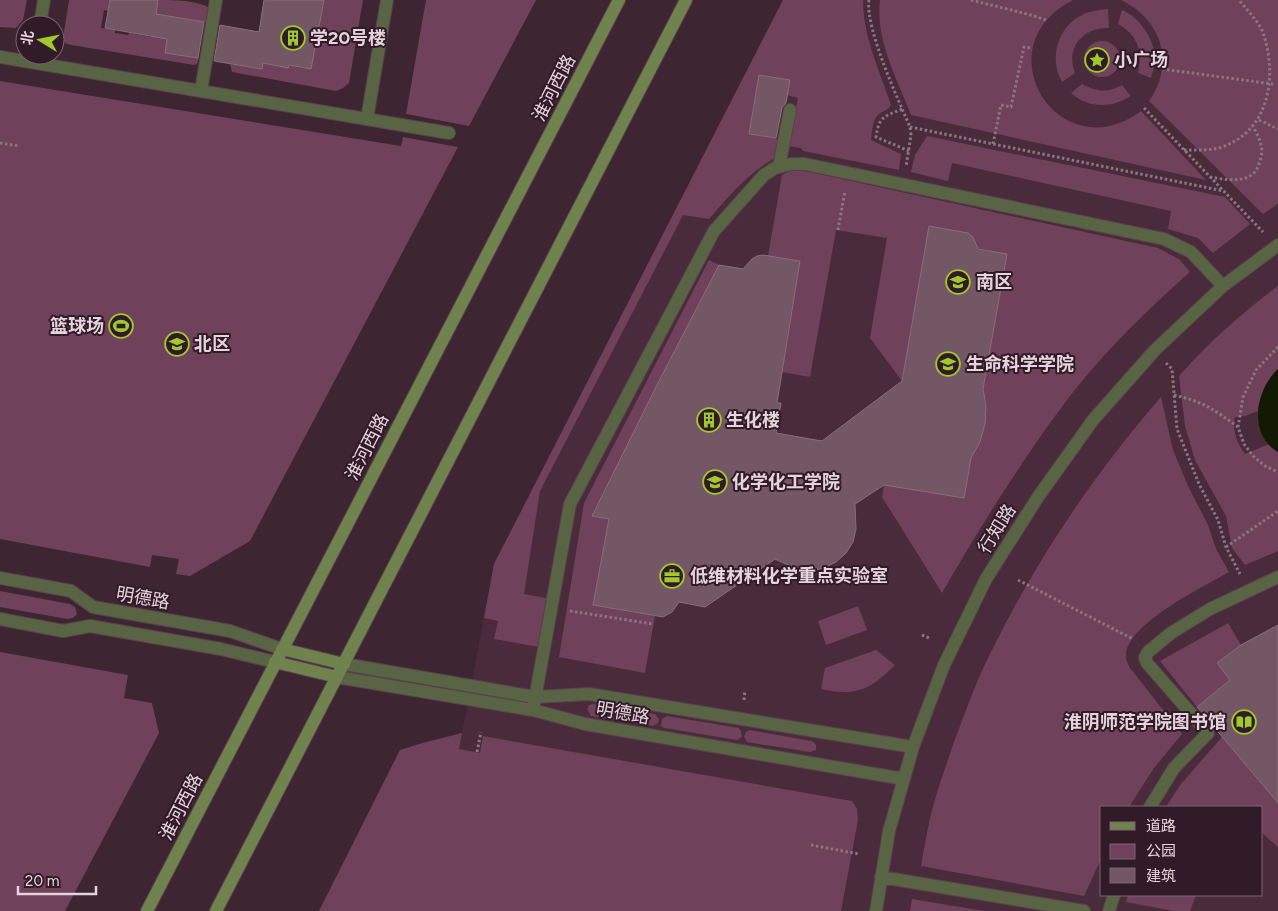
<svg xmlns="http://www.w3.org/2000/svg" width="1278" height="911" font-family="Figtree,'Noto Sans SC',sans-serif">
  <rect width="100%" height="100%" fill="#3d2531"/>
  <path fill="#4a2b3b" fill-rule="evenodd" d="M783,0h495v911h-959l81,-161 19,-6 43,-11 32,-169zM1102,807h160v88h-160z"/>
  <path fill="#70415a" d="M0,0h27l-4,20 -7,8 -16,-1z
    M69,0h41l-2,11 -4,-1 -3,18 14,2v3l13,2 1,-2 22,4 7,-37c17,0 38,0 52,8l-2,15 -37,-6 -6,36 34,5 -2,6 -3,1 -123,-20 -6,-2 -2,-5z
    M324,0h39l-14,83 -6,5 -7,3 -104,-19 -2,-8 32,5 1,-8 48,8z
    M426,0h110l-67,126 -63,-12z
    M783,0h80c0,37 17,71 28,105 -3,6 -9,6 -13,10 -6,6 -6,18 -7,25l30,14 -2,16 -96,-19 -2,-3 -13,-2 10,-48 -11,-3 3,-15 -31,-5 -10,59 31,5 -5,19c-27,15 -46,38 -66,61l-26,-4 -143,276 -16,103 22,4 -7,49 -45,-8 4,-18 -14,-3 10,-54z
    M880,0h193c-92,47 -14,172 68,111l65,69 -295,-65c-14,-36 -36,-76 -31,-115z
    M1121,0h157v204l-15,10 -114,-113c27,-38 12,-82 -28,-101z
    M1108,9l1,19c-26,-1 -44,20 -34,45l-13,9c-13,-22 -5,-52 16,-65 10,-6 20,-7 30,-8z
    M1122,10c19,8 34,32 33,52 0,5 -3,11 -4,16l-13,-5c5,-21 0,-38 -20,-49z
    M1084 59a18 18 0 1 1 36 0a18 18 0 1 1-36 0Z
    M0,81l401,65 2,-9 55,10 -208,394 -60,35 -14,-2 3,-15 -27,-4 -2,12 -150,-28z
    M1082,84c15,8 25,9 40,1l9,11c-19,12 -42,13 -60,-3z
    M927,136l298,61 25,27 -37,29 -15,-15 -30,-9 3,-18 -219,-48 -4,18 -37,-9 4,-17z
    M801,170l357,78 21,11 11,13c-42,37 -82,76 -117,120 -49,64 -91,132 -131,201l-60,-96 2,-12 87,-27 9,-16 5,-18 1,-18 -3,-17 24,-135 -31,-6 -3,-11 -5,-4 -39,-7 -27,155 -32,-43 17,-100 -51,-8 -26,147 -28,-5 18,-111 -32,-5 14,-81 8,-4z
    M709,260l10,5 -61,118 -66,133 17,3 -16,86 62,11 -10,57 -86,-16 25,-154z
    M1278,286v83c-10,9 -19,28 -20,42l-13,5 -10,1c-3,14 2,26 10,37l24,-10 3,4 6,4v99l-33,14 -13,-17 -6,-32 -31,-56 -10,-34 -6,-50c29,-33 63,-63 99,-90z
    M1161,397l12,53 15,36 20,39 8,24 13,23c-24,14 -105,53 -103,85 0,4 3,8 4,11l52,66 -28,34 -25,39h-27v50l-18,39 -163,-30c3,-17 6,-35 10,-52 6,-24 15,-48 23,-72 12,-31 23,-64 39,-94 45,-91 102,-175 168,-251z
    M0,591l70,13 5,3 2,7 -4,4 -6,1 -67,-12z
    M858,606l9,24 -41,15 -8,-24z
    M1228,623l13,22 -24,18 13,17 -33,27 -37,-46z
    M876,650l19,15c-24,24 -38,32 -74,24l4,-21z
    M0,652l128,23 -4,23 28,5 7,30 -94,178h-65z
    M593,704l62,10 4,5 -1,4 -5,3 -62,-10 -4,-7 2,-4z
    M667,716l72,12 2,3 1,6 -5,3 -73,-12 -3,-2 1,-7z
    M749,730l63,11 4,4v5l-6,2 -63,-10 -3,-5 2,-5z
    M462,733l-3,16 21,4 3,-17 369,65 5,8 1,11 -17,91h-522l81,-161 19,-6z
    M1222,737l56,66v44l-16,-14v-26h-96l15,-23z
    M1128,895h68l-6,16h-16l-48,-9z
    M912,899l72,12h-74z"/>
  <path fill="#131a03" d="M1278,369v83c-31,-18 -22,-63 0,-83z"/>
  <path fill="#735765" stroke="#8a6e7c" d="M110,0h48l-2,14 48,8 -6,36 -33,-5 2,-14 -62,-11z
    M264,0h60l-13,69 -22,-4 -1,3 -25,-5 -1,6 -48,-8 6,-36 39,7z
    M759,75l31,5 -4,23 -4,5 -6,30 -27,-4z
    M929,226l39,7 5,4 5,12 29,5 -24,135 3,17 -1,18 -5,18 -9,16 -7,40 -80,-13 -29,19 1,25 -3,13 -7,11 -10,9 -12,6 -13,3 -14,-2 -22,-10 -70,48 -26,-5 -7,10 -9,5 -70,-12 16,-86 -17,-3 66,-133 61,-118 24,4 9,-10 5,-3 6,-1 37,6 -23,142h4l-5,30 46,8 80,-60z
    M1278,625v178l-81,-96 33,-27 -13,-17 24,-18z"/>
  <g fill="none" stroke-linecap="round" stroke-linejoin="round">
    <g stroke="#58414c" stroke-width="14">
      <path id="service" d="M40,25l4,-25
        M0,57l449,76
        M201,91l15,-91
        M367,119l20,-119
        M779,167l11,-57
        M0,578l71,13 22,16 137,24 52,18
        M0,619l63,12 27,-5 131,23 54,13
        M344,664l191,33 54,-3 324,53
        M337,677l196,33 52,14 319,55
        M533,710l37,-206 144,-273 50,-56 11,-7 16,-4h14l359,75 27,13 32,34
        M1150,807l24,-39 34,-35 -61,-70 -2,-6 3,-5 23,-19 39,-24 68,-32
        M881,877l203,34
        M876,911l13,-80 24,-84 31,-82 42,-86 52,-82 55,-77 62,-70 68,-64 55,-41
        M1109,911l5,-16"/>
    </g>
    <g stroke="#58414c" stroke-width="14">
      <path id="secondary" d="M282,649l62,15
        M275,662l62,15
        M147,911l472,-911
        M216,911l470,-911"/>
    </g>
    <path stroke="#8a7580" stroke-width="3" stroke-dasharray="2.5 2.5" stroke-linecap="butt" d="M869,0c-4,28 29,99 41,127l1,8 -5,32
      M971,0l60,15 15,5
      M1162,69l111,15
      M1144,108l119,124
      M902,109c-18,8 -23,7 -26,28l33,14
      M1259,120l19,9
      M910,127l314,64
      M0,143l19,3
      M993,144l8,-39 10,2 13,-60 8,1
      M1184,150c13,0 26,1 38,-3 49,-17 56,-74 40,-117 -6,-11 -15,-20 -23,-30
      M1210,177c17,3 42,8 49,-13 2,-5 4,-13 2,-19 -1,-6 -5,-13 -8,-19
      M838,230l7,-39
      M1278,347l-22,23 -13,27 -5,30 6,17 9,12 12,10 13,6
      M1166,363l6,6 5,60 22,55 19,36 8,27 14,27
      M1174,395c30,7 39,14 64,32
      M1226,547l52,-36
      M1018,580l115,59
      M570,611l83,13
      M922,635l7,3
      M744,700l1,-10
      M477,752l4,-20
      M811,845l48,9"/>
    <use href="#service" stroke="#586444" stroke-width="12"/>
    <use href="#secondary" stroke="#70824e" stroke-width="12"/>
  </g>
  <defs>
    <g id="building-ring" transform="scale(1.25)"><circle r="9.5" fill="#321b28" stroke="#a0c92c" stroke-width="1.5"/><path d="M-4-6H4V6H1V3H-1V6H-4ZM-2.5-4.3h1.7v1.8h-1.7ZM.8-4.3h1.7v1.8H.8ZM-2.5-1h1.7V.8h-1.7ZM.8-1h1.7V.8H.8Z" fill="#a0c92c"/></g>
    <g id="sight-ring" transform="scale(1.25)"><circle r="9.5" fill="#321b28" stroke="#a0c92c" stroke-width="1.5"/><path d="M0-6L1.8-2.2L6-1.7L2.9 1.2L3.7 5.4L0 3.3L-3.7 5.4L-2.9 1.2L-6-1.7L-1.8-2.2Z" fill="#a0c92c"/></g>
    <g id="university-ring" transform="scale(1.25)"><circle r="9.5" fill="#321b28" stroke="#a0c92c" stroke-width="1.5"/><path d="M0-5L7-2L0 1L-7-2ZM-4 1L0 2.5L4 1V4Q0 6-4 4Z" fill="#a0c92c"/></g>
    <g id="stadium-ring" transform="scale(1.25)"><circle r="9.5" fill="#321b28" stroke="#a0c92c" stroke-width="1.5"/><path d="M0-5a6.5 5 0 1 0 0 10a6.5 5 0 1 0 0-10ZM-3.5-1.8h7v3.6h-7Z" fill="#a0c92c"/></g>
    <g id="office-ring" transform="scale(1.25)"><circle r="9.5" fill="#321b28" stroke="#a0c92c" stroke-width="1.5"/><path d="M-6-3h4V-5.5h4V-3h4V5H-6ZM-1-4.5V-3h2v-1.5ZM-6 0V1H6V0Z" fill="#a0c92c"/></g>
    <g id="library-ring" transform="scale(1.25)"><circle r="9.5" fill="#321b28" stroke="#a0c92c" stroke-width="1.5"/><path d="M-6-4Q-3-5.5-.7-3.5V5Q-3 3-6 4ZM6-4Q3-5.5 .7-3.5V5Q3 3 6 4Z" fill="#a0c92c"/></g>
  </defs>
  <g fill-rule="evenodd">
    <use href="#building-ring" x="293" y="38"/>
    <use href="#sight-ring" x="1097" y="60"/>
    <use href="#university-ring" x="958" y="282"/>
    <use href="#stadium-ring" x="121" y="326"/>
    <use href="#university-ring" x="177" y="344"/>
    <use href="#university-ring" x="948" y="364"/>
    <use href="#building-ring" x="709" y="420"/>
    <use href="#university-ring" x="715" y="482"/>
    <use href="#office-ring" x="672" y="576"/>
    <use href="#library-ring" x="1244" y="722"/>
  </g>
  <g text-anchor="middle" dominant-baseline="central" stroke-width="4" stroke-linejoin="round" paint-order="stroke">
    <g font-size="18" font-weight="bold" fill="#e5d4dc" stroke="#321b28" text-anchor="start">
      <text x="310" y="38">学20号楼</text>
      <text x="1114" y="60">小广场</text>
      <text x="976" y="282">南区</text>
      <text x="104" y="326" text-anchor="end">篮球场</text>
      <text x="194" y="344">北区</text>
      <text x="966" y="364">生命科学学院</text>
      <text x="726" y="420">生化楼</text>
      <text x="732" y="482">化学化工学院</text>
      <text x="690" y="576">低维材料化学重点实验室</text>
      <text x="1226" y="722" text-anchor="end">淮阴师范学院图书馆</text>
    </g>
    <g font-size="18" fill="#e5d4dc" stroke="#321b28">
      <text transform="translate(554 88) rotate(-63)">淮河西路</text>
      <text transform="translate(367 447) rotate(-63)">淮河西路</text>
      <text transform="translate(997 529) rotate(-58)">行知路</text>
      <text transform="translate(143 598) rotate(10)">明德路</text>
      <text transform="translate(623 713) rotate(10)">明德路</text>
      <text transform="translate(181 807) rotate(-63)">淮河西路</text>
    </g>
  </g>
  <rect x="1100" y="806" width="162" height="90" fill="#321b28" stroke="#7a6570"/>
  <rect x="1110" y="822" width="25" height="8" fill="#70824e" stroke="#7a6570"/>
  <text x="1146" y="831" font-size="15" fill="#e5d4dc">道路</text>
  <rect x="1110" y="844" width="25" height="15" fill="#70415a" stroke="#7a6570"/>
  <text x="1146" y="856" font-size="15" fill="#e5d4dc">公园</text>
  <rect x="1110" y="868" width="25" height="15" fill="#735765" stroke="#7a6570"/>
  <text x="1146" y="881" font-size="15" fill="#e5d4dc">建筑</text>
  <g transform="translate(40 40) rotate(280)"><circle r="24" fill="#321b28" stroke="#7a6570"/>
  <path d="M0-4L9 19L0 12L-9 19Z" fill="#a0c92c"/>
  <text y="-8" font-size="14" font-weight="bold" text-anchor="middle" fill="#e5d4dc">北</text>
  </g>
  <path d="M18 886v8h78v-8" fill="none" stroke="#e5d4dc" stroke-width="2.5"/>
  <text x="25" y="886" font-size="15" fill="#e5d4dc" stroke="#321b28" stroke-width="4" paint-order="stroke">20 m</text>
</svg>
